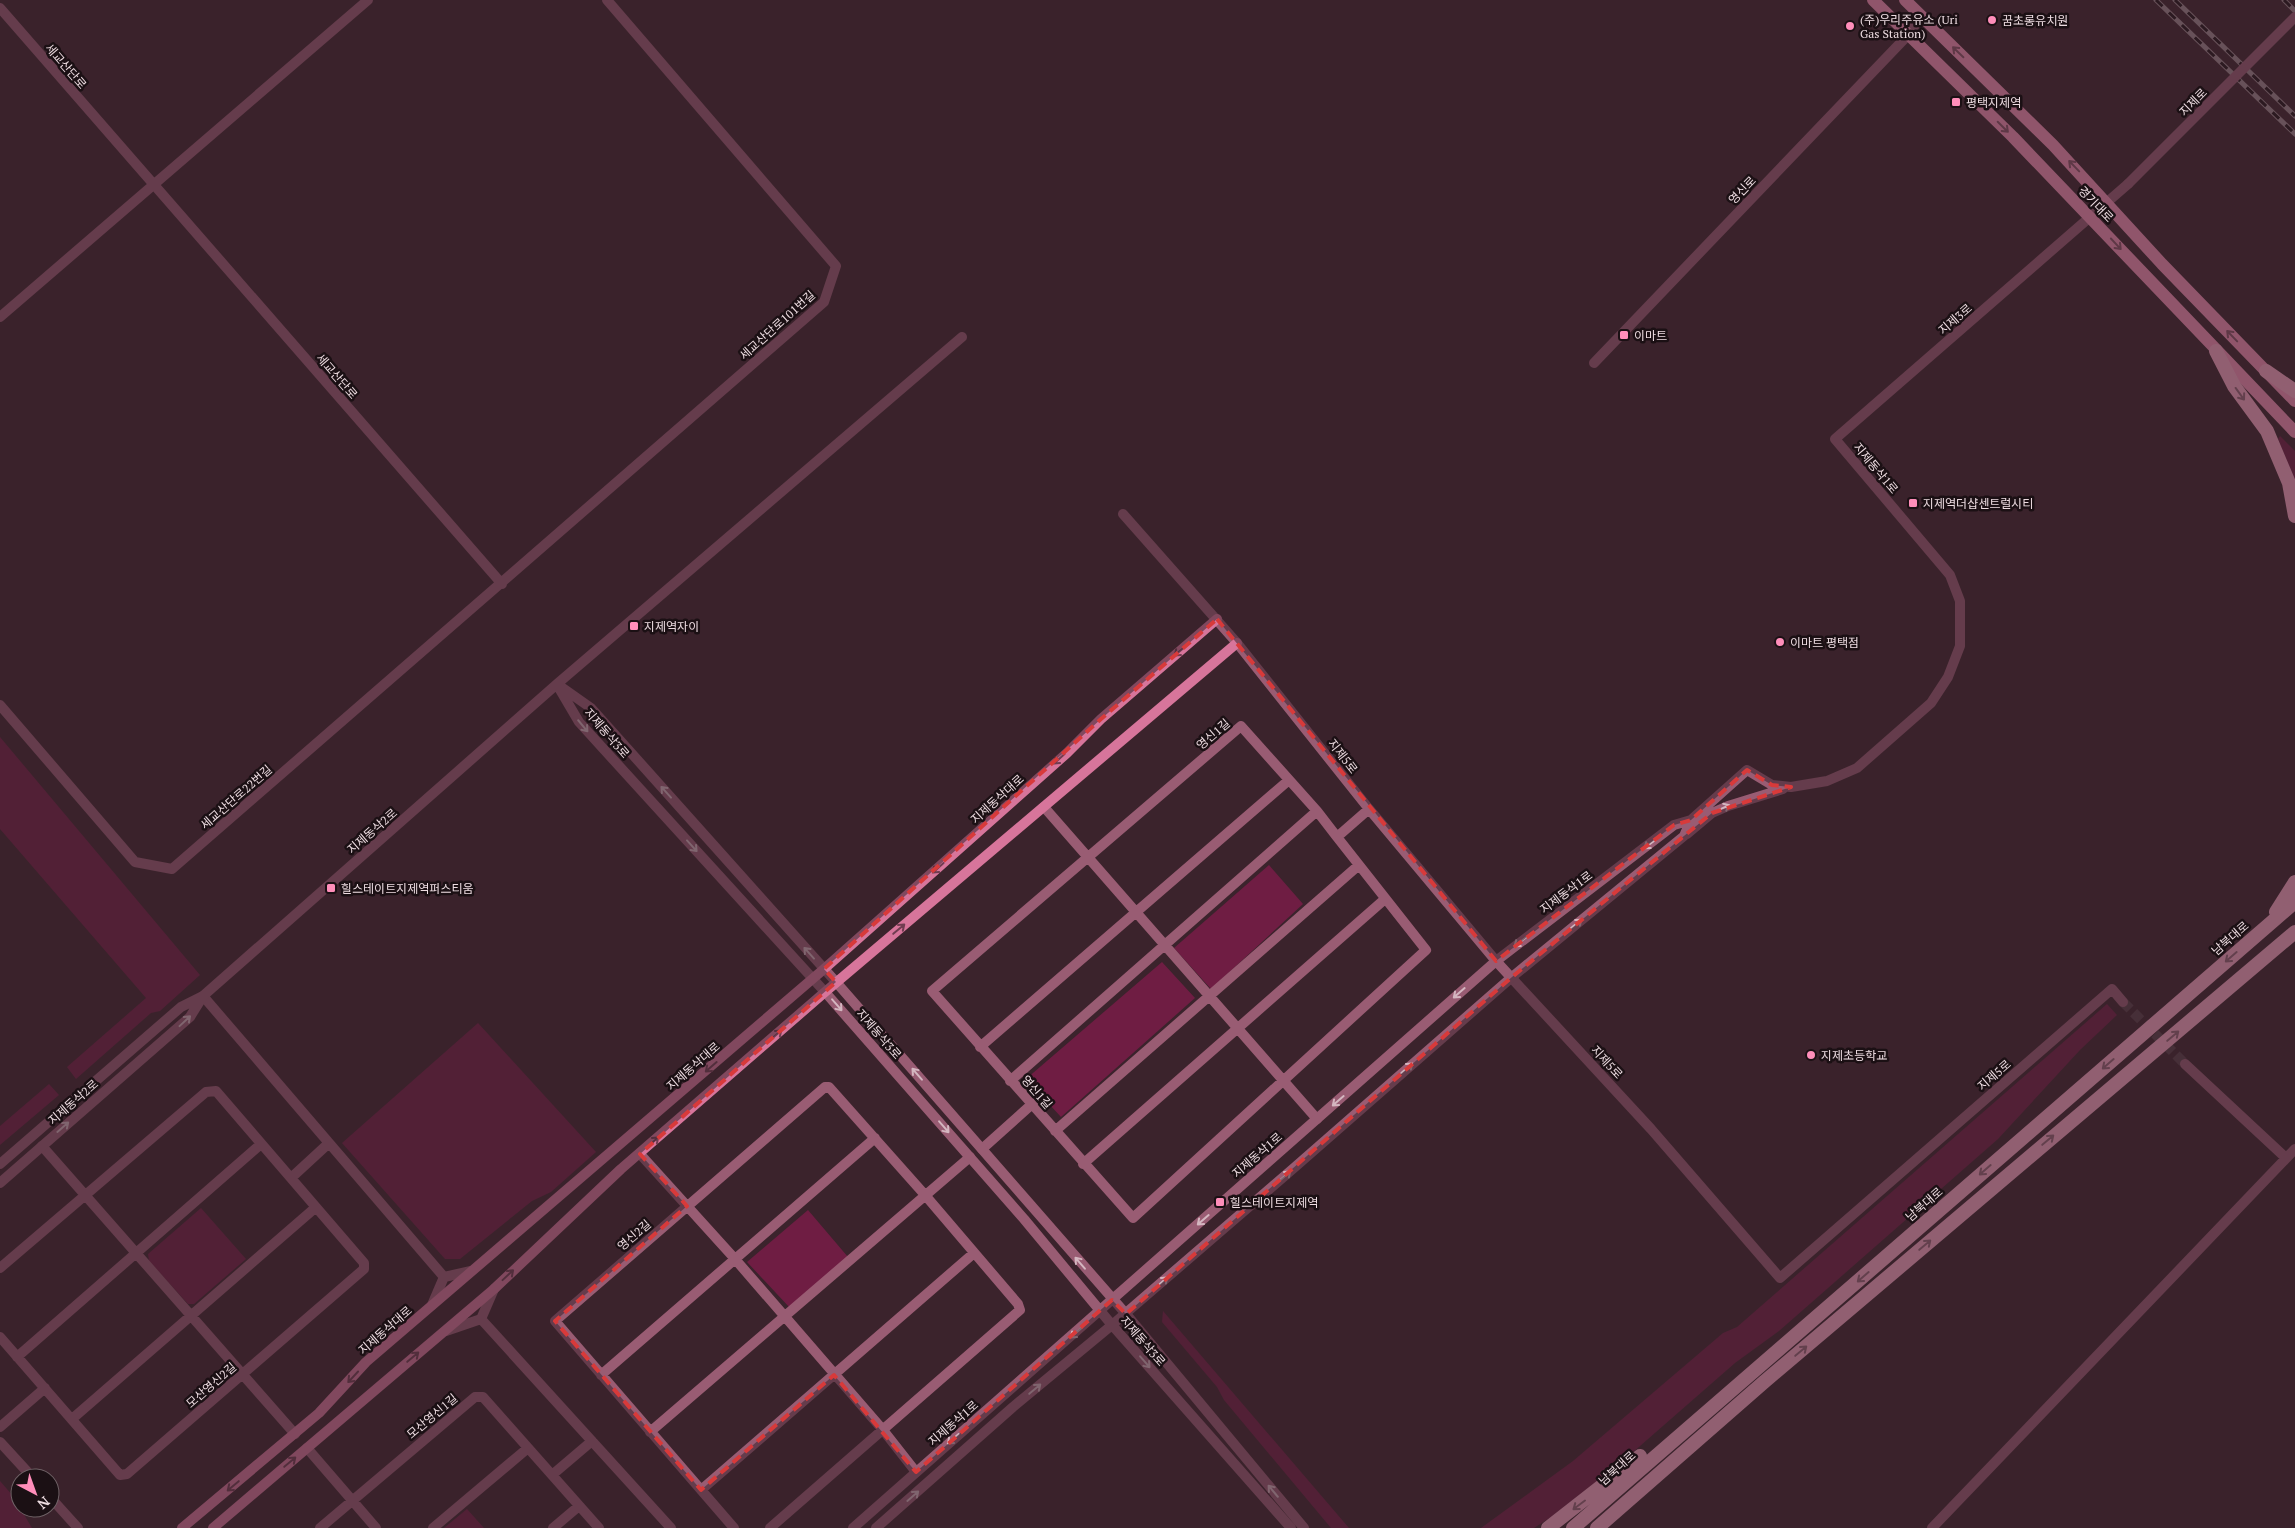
<svg xmlns="http://www.w3.org/2000/svg" width="2295" height="1528" font-family="'PT Serif','Noto Sans KR',serif">
  <rect width="100%" height="100%" fill="#3b232c"/>
  <path fill="#6f1d43" d="M2280,436l15,15v30l-17,-42z
    M0,737l200,238 -40,36 -9,2 -75,66 -9,-12 79,-69 -146,-169z
    M1269,865l34,39 -92,85 -37,-41z
    M1162,962l33,36 -134,119 -35,-38z
    M2107,1004l10,11 -37,35 -82,89 -219,192 -44,32 -111,97 -73,57 -17,11h-53l92,-67 150,-128 14,-6z
    M478,1023l118,129 -45,40 -19,9 -72,58h-15l-103,-116z
    M49,1084l10,11 -59,50v-19z
    M201,1208l45,51 -52,45h-6l-39,-43 -1,-7z
    M808,1210l40,47 -58,51 -43,-46z
    M1163,1311l186,217h-18l-107,-128 -7,-13 -55,-65z
    M0,1481l13,15 19,32h-32z
    M467,1509l17,19h-40z"/>
  <g fill="none" stroke-linecap="round" stroke-linejoin="round">
    <path stroke="#563f47" stroke-width="10" stroke-dasharray="10 5" stroke-linecap="butt" d="M2123,1002l62,62"/>
    <path stroke="#995c73" stroke-width="10" d="M1123,514l114,129 132,166 127,152 155,168 129,149 332,-289 11,13
      M1044,807l273,312
      M1337,837l89,113 -293,268 -201,-227 309,-265 76,85 20,26 32,-28
      M203,996l241,281
      M980,1047l309,-267
      M2185,1064l101,94
      M1010,1081l307,-270
      M1055,1131l304,-266
      M42,1146l253,288
      M982,1149l49,-44
      M640,1154l95,105 148,171 33,42
      M1083,1164l302,-265
      M291,1178l38,-35
      M0,1268l206,-176 10,-1 148,172v6l-237,205 -7,1 -120,-138
      M444,1277l27,-6
      M432,1305l12,-28
      M481,1319l190,209
      M481,1319l13,-30
      M446,1331l35,-12
      M17,1357l244,-213
      M601,1375l274,-237
      M72,1419l243,-211
      M0,1427l45,-39
      M650,1432l320,-275
      M307,1448l69,80
      M552,1475l40,-34
      M701,1490l273,-237
      M320,1528l155,-131h8l116,131
      M433,1528l95,-80
      M553,1528l26,-22
      M734,1528l-179,-207 270,-234h4l96,108 93,109 2,6 -250,218
      M1932,1528l363,-379"/>
    <path stroke="#995c73" stroke-width="10" d="M0,8l502,576
      M0,317l368,-317
      M1594,363l315,-329 12,-18
      M557,684l34,24 245,274 290,332 178,214
      M559,688l20,34 246,270 199,227 88,106 179,203
      M0,705l135,157 37,7 652,-567 12,-36 -229,-266
      M1687,834l25,-21 16,-7 55,-17
      M203,996l354,-312 405,-347
      M0,1164l181,-157 22,-11 -13,21 -190,166
      M0,1442l33,36
      M50,1497l28,31
      M853,1528l643,-567 178,-136 17,-5 56,-50 25,15 19,2 36,-6 30,-13 74,-65 17,-26 12,-31v-45l-10,-26 -115,-136 293,-255
      M876,1528l137,-121 99,-82 183,-158 217,-190 172,-141 7,-16"/>
    <path stroke="#d7759b" stroke-width="10" d="M182,1528l137,-115 47,-51 458,-393 243,-216 34,-34 116,-100
      M213,1528l281,-239 127,-120 204,-177 412,-349"/>
    <path stroke="#f893b9" stroke-width="12" d="M1873,0l140,137 282,295
      M1905,0l148,145 109,119 133,137"/>
    <path stroke="#faa9c6" stroke-width="14" d="M2216,351l18,35 33,45 22,52 6,33
      M2266,371l29,20
      M2276,912l19,-30
      M1548,1528l92,-72
      M1573,1528l722,-626
      M1597,1528l167,-146 531,-450"/>
    <g stroke="#9e8a90" stroke-width="5">
      <path id="rail" d="M2156,0l139,134
        M2175,0l120,116
        M2284,0l11,11"/>
    </g>
    <use href="#rail" stroke="#1b1014" stroke-width="3" stroke-dasharray="9" stroke-linecap="butt"/>
    <path stroke="#995c73" stroke-width="10" d="M2128,184l167,-167"/>
  </g>
  <defs><path id="oneway-shaft" d="M-6 0H5M1.5-3L5.5 0L1.5 3" fill="none" stroke-width="1.6" stroke-linecap="round" stroke-linejoin="round" transform="scale(1.25)"/></defs>
  <g stroke="#8a5266">
    <use href="#oneway-shaft" transform="translate(1958 52) rotate(-136)"/>
    <use href="#oneway-shaft" transform="translate(2003 127) rotate(45)"/>
    <use href="#oneway-shaft" transform="translate(2074 166) rotate(-134)"/>
    <use href="#oneway-shaft" transform="translate(2116 244) rotate(47)"/>
    <use href="#oneway-shaft" transform="translate(2232 336) rotate(-134)"/>
  </g>
  <g stroke="#966476">
    <use href="#oneway-shaft" transform="translate(2240 394) rotate(54)"/>
    <use href="#oneway-shaft" transform="translate(2231 957) rotate(139)"/>
    <use href="#oneway-shaft" transform="translate(2173 1036) rotate(-40)"/>
    <use href="#oneway-shaft" transform="translate(2108 1064) rotate(139)"/>
    <use href="#oneway-shaft" transform="translate(2048 1140) rotate(-40)"/>
    <use href="#oneway-shaft" transform="translate(1985 1170) rotate(139)"/>
    <use href="#oneway-shaft" transform="translate(1925 1245) rotate(-40)"/>
    <use href="#oneway-shaft" transform="translate(1863 1277) rotate(139)"/>
    <use href="#oneway-shaft" transform="translate(1801 1351) rotate(-40)"/>
    <use href="#oneway-shaft" transform="translate(1579 1505) rotate(143)"/>
  </g>
  <g stroke="#703d51">
    <use href="#oneway-shaft" transform="translate(1180 651) rotate(140)"/>
    <use href="#oneway-shaft" transform="translate(1059 759) rotate(138)"/>
    <use href="#oneway-shaft" transform="translate(938 868) rotate(138)"/>
    <use href="#oneway-shaft" transform="translate(899 929) rotate(-40)"/>
    <use href="#oneway-shaft" transform="translate(776 1035) rotate(-41)"/>
    <use href="#oneway-shaft" transform="translate(711 1067) rotate(139)"/>
    <use href="#oneway-shaft" transform="translate(653 1142) rotate(-41)"/>
    <use href="#oneway-shaft" transform="translate(508 1275) rotate(-43)"/>
    <use href="#oneway-shaft" transform="translate(413 1357) rotate(-40)"/>
    <use href="#oneway-shaft" transform="translate(353 1377) rotate(133)"/>
    <use href="#oneway-shaft" transform="translate(290 1462) rotate(-40)"/>
    <use href="#oneway-shaft" transform="translate(233 1486) rotate(140)"/>
  </g>
  <g stroke="#d4b6c0">
    <use href="#oneway-shaft" transform="translate(583 726) rotate(50)"/>
    <use href="#oneway-shaft" transform="translate(666 792) rotate(-132)"/>
    <use href="#oneway-shaft" transform="translate(1723 808) rotate(-24)"/>
    <use href="#oneway-shaft" transform="translate(1650 844) rotate(143)"/>
    <use href="#oneway-shaft" transform="translate(692 846) rotate(48)"/>
    <use href="#oneway-shaft" transform="translate(1576 924) rotate(-39)"/>
    <use href="#oneway-shaft" transform="translate(1520 942) rotate(143)"/>
    <use href="#oneway-shaft" transform="translate(809 953) rotate(-132)"/>
    <use href="#oneway-shaft" transform="translate(1459 993) rotate(139)"/>
    <use href="#oneway-shaft" transform="translate(837 1005) rotate(49)"/>
    <use href="#oneway-shaft" transform="translate(185 1021) rotate(-43)"/>
    <use href="#oneway-shaft" transform="translate(1407 1068) rotate(-41)"/>
    <use href="#oneway-shaft" transform="translate(917 1074) rotate(-131)"/>
    <use href="#oneway-shaft" transform="translate(1338 1101) rotate(139)"/>
    <use href="#oneway-shaft" transform="translate(63 1127) rotate(-41)"/>
    <use href="#oneway-shaft" transform="translate(944 1127) rotate(49)"/>
    <use href="#oneway-shaft" transform="translate(1285 1176) rotate(-41)"/>
    <use href="#oneway-shaft" transform="translate(1203 1220) rotate(139)"/>
    <use href="#oneway-shaft" transform="translate(1080 1263) rotate(-131)"/>
    <use href="#oneway-shaft" transform="translate(1162 1282) rotate(-41)"/>
    <use href="#oneway-shaft" transform="translate(1076 1333) rotate(139)"/>
    <use href="#oneway-shaft" transform="translate(1145 1362) rotate(49)"/>
    <use href="#oneway-shaft" transform="translate(1035 1389) rotate(-40)"/>
    <use href="#oneway-shaft" transform="translate(953 1439) rotate(139)"/>
    <use href="#oneway-shaft" transform="translate(1273 1491) rotate(-130)"/>
    <use href="#oneway-shaft" transform="translate(913 1496) rotate(-41)"/>
  </g>
  <path d="M0 0H2295V1528H0ZM1217,619l279,342 178,-136 17,-5 56,-50 25,15 19,2 -79,26 -200,164 -386,337 -14,-14 -196,172 -82,-97 -133,115 -146,-169 132,-115 -47,-52 196,-172 -12,-13 277,-250z" fill="#3b232c" fill-opacity=".55" fill-rule="evenodd"/>
  <path fill="none" stroke="#d83a3a" stroke-width="4" stroke-dasharray="10 6" stroke-linejoin="round" d="M1217,619l279,342 178,-136 17,-5 56,-50 25,15 19,2 -79,26 -200,164 -386,337 -14,-14 -196,172 -82,-97 -133,115 -146,-169 132,-115 -47,-52 196,-172 -12,-13 277,-250z"/>
  <g fill="#ff8eba" stroke="#1b1014" stroke-width="2">
    <circle cx="1992" cy="20" r="5"/>
    <circle cx="1850" cy="26" r="5"/>
    <rect x="1951" y="97" width="10" height="10" rx="2.5"/>
    <rect x="1619" y="330" width="10" height="10" rx="2.5"/>
    <rect x="1908" y="498" width="10" height="10" rx="2.5"/>
    <rect x="629" y="621" width="10" height="10" rx="2.5"/>
    <circle cx="1780" cy="642" r="5"/>
    <rect x="326" y="883" width="10" height="10" rx="2.5"/>
    <circle cx="1811" cy="1055" r="5"/>
    <rect x="1215" y="1197" width="10" height="10" rx="2.5"/>
  </g>
  <g text-anchor="middle" dominant-baseline="central" stroke-width="5" stroke-linejoin="round" paint-order="stroke">
    <g font-size="12" fill="#eddce1" stroke="#1b1014" text-anchor="start">
      <text x="1860" y="19">(주)우리주유소 (Uri<tspan x="1860" dy="14">Gas Station)</tspan></text>
      <text x="2002" y="20">꿈초롱유치원</text>
      <text x="1966" y="102">평택지제역</text>
      <text x="1634" y="335">이마트</text>
      <text x="1923" y="503">지제역더샵센트럴시티</text>
      <text x="644" y="626">지제역자이</text>
      <text x="1790" y="642">이마트 평택점</text>
      <text x="341" y="888">힐스테이트지제역퍼스티움</text>
      <text x="1821" y="1055">지제초등학교</text>
      <text x="1230" y="1202">힐스테이트지제역</text>
    </g>
    <g font-size="12" fill="#eddce1" stroke="#1b1014">
      <text transform="translate(66 66) rotate(49)">세교산단로</text>
      <text transform="translate(2193 102) rotate(-45)">지제로</text>
      <text transform="translate(1742 190) rotate(-46)">영신로</text>
      <text transform="translate(2096 204) rotate(46)">경기대로</text>
      <text transform="translate(1955 319) rotate(-41)">지제3로</text>
      <text transform="translate(777 325) rotate(-42)">세교산단로101번길</text>
      <text transform="translate(337 376) rotate(49)">세교산단로</text>
      <text transform="translate(1876 468) rotate(50)">지제동삭1로</text>
      <text transform="translate(607 733) rotate(49)">지제동삭3로</text>
      <text transform="translate(1213 734) rotate(-41)">영신1길</text>
      <text transform="translate(1343 756) rotate(52)">지제5로</text>
      <text transform="translate(236 797) rotate(-41)">세교산단로22번길</text>
      <text transform="translate(997 799) rotate(-42)">지제동삭대로</text>
      <text transform="translate(372 831) rotate(-41)">지제동삭2로</text>
      <text transform="translate(1566 892) rotate(-37)">지제동삭1로</text>
      <text transform="translate(2230 938) rotate(-41)">남북대로</text>
      <text transform="translate(879 1034) rotate(49)">지제동삭3로</text>
      <text transform="translate(1607 1062) rotate(47)">지제5로</text>
      <text transform="translate(693 1066) rotate(-41)">지제동삭대로</text>
      <text transform="translate(1994 1075) rotate(-41)">지제5로</text>
      <text transform="translate(1037 1092) rotate(49)">영신1길</text>
      <text transform="translate(73 1102) rotate(-41)">지제동삭2로</text>
      <text transform="translate(1257 1155) rotate(-41)">지제동삭1로</text>
      <text transform="translate(1924 1204) rotate(-41)">남북대로</text>
      <text transform="translate(634 1235) rotate(-41)">영신2길</text>
      <text transform="translate(385 1330) rotate(-41)">지제동삭대로</text>
      <text transform="translate(1143 1341) rotate(49)">지제동삭3로</text>
      <text transform="translate(211 1385) rotate(-41)">모산영신2길</text>
      <text transform="translate(432 1416) rotate(-40)">모산영신1길</text>
      <text transform="translate(953 1423) rotate(-41)">지제동삭1로</text>
      <text transform="translate(1617 1468) rotate(-42)">남북대로</text>
    </g>
  </g>
  <g transform="translate(35 1493) rotate(139)"><circle r="24" fill="#1b1014" stroke="#6f6266"/>
  <path d="M0-4L9 19L0 12L-9 19Z" fill="#ff8eba"/>
  <text y="-8" font-size="14" font-weight="bold" text-anchor="middle" fill="#eddce1">N</text>
  </g>
</svg>
